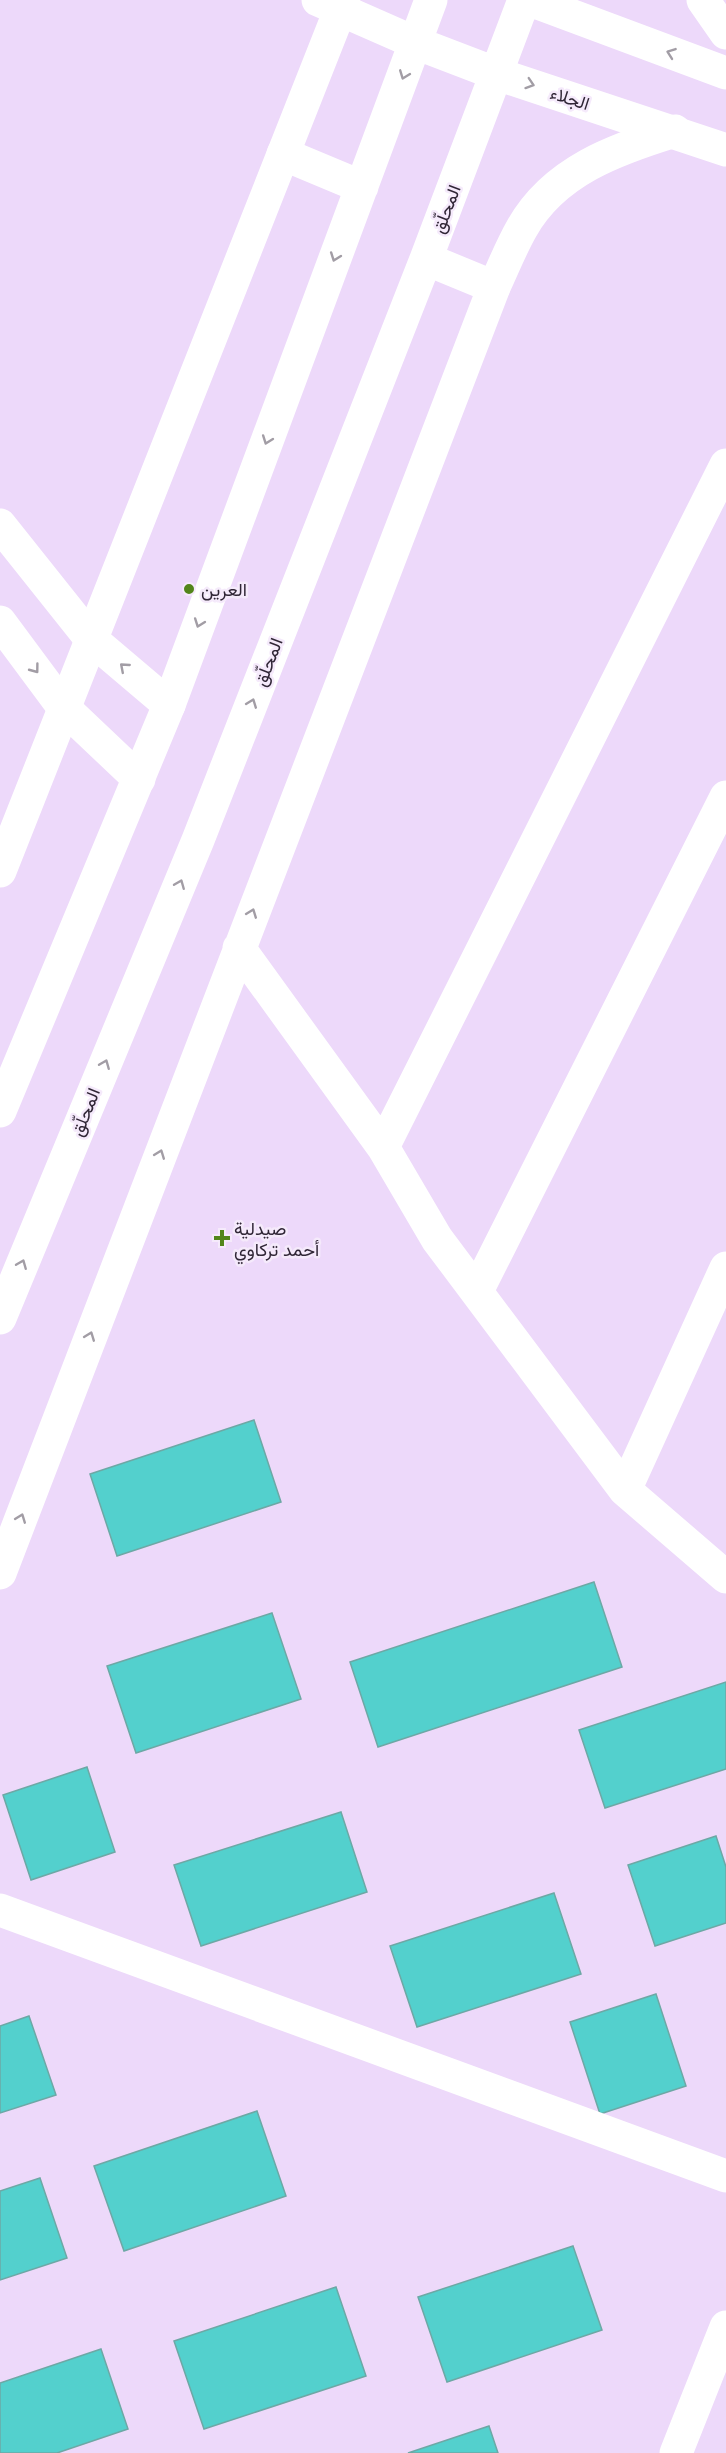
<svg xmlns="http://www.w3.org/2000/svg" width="726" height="2453" font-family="Poppins,Vazirmatn,sans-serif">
  <rect width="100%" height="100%" fill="#edd9fa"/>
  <path fill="#53d0cd" stroke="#6da8a5" stroke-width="1.5" d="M254,1420l27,82 -164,54 -27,-82z
    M594,1582l28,85 -244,80 -28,-85z
    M272,1613l29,86 -165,54 -29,-87z
    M726,1682v87l-121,39 -26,-78z
    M87,1767l28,85 -84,28 -28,-85z
    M341,1812l26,80 -166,54 -27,-81z
    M716,1836l10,31v56l-71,23 -27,-81z
    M554,1893l27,81 -164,53 -27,-81z
    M656,1994l30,92 -86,28 -30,-92z
    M29,2016l27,79 -56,18v-87z
    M257,2111l29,85 -162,55 -30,-85z
    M40,2178l27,80 -67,22v-89z
    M573,2246l29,84 -155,52 -29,-85z
    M336,2287l30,89 -162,53 -30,-88z
    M101,2349l27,80 -71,24h-57v-70z
    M489,2426l9,27h-90z"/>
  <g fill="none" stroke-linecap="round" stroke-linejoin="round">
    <path stroke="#fff" stroke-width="33" d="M318,0l98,43
      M703,0l23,33
      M0,871l344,-871
      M239,948l144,199 54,92 188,251 101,87
      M383,1147l343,-682
      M477,1291l249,-494
      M625,1490l101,-222
      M0,1573l494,-1286c9,-19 17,-40 28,-59 32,-57 94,-79 153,-97
      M0,1910l726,266
      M676,2453l50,-126"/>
    <path stroke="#fff" stroke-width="33" d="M0,525l90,113 79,67
      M0,622l63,85 76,72"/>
    <path stroke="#fff" stroke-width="33" d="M530,0l196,73
      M416,43l81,31 229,76
      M283,154l79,33
      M426,259l68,28
      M0,1111l169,-406 262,-705
      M0,1318l198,-478 228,-581 98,-259"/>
  </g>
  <defs><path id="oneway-chevron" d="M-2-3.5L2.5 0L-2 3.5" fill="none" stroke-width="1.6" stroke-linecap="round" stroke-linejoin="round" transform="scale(1.5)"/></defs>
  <g stroke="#a29da5">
    <use href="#oneway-chevron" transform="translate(671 53) rotate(-160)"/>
    <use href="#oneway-chevron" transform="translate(404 75) rotate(111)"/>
    <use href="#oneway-chevron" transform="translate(530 84) rotate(18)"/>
    <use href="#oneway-chevron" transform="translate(335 257) rotate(110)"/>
    <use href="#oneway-chevron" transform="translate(267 440) rotate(110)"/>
    <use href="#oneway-chevron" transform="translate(199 623) rotate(110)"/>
    <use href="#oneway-chevron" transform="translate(124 667) rotate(-139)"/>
    <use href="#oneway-chevron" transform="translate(35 669) rotate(53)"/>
    <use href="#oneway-chevron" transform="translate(252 703) rotate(-69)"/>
    <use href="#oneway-chevron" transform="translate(180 884) rotate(-68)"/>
    <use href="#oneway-chevron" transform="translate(252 913) rotate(-69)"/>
    <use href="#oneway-chevron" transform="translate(105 1064) rotate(-68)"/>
    <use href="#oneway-chevron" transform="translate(160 1154) rotate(-69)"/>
    <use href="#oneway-chevron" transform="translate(22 1264) rotate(-68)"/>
    <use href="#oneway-chevron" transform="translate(90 1336) rotate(-69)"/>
    <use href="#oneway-chevron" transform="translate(21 1518) rotate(-69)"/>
  </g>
  <g fill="#52851a" stroke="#f5eafb" stroke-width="2">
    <circle cx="189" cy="589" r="6"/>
    <path d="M219 1229h6v6h6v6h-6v6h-6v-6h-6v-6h6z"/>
  </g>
  <g text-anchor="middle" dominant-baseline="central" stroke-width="5" stroke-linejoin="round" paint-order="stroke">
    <g font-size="18" fill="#302636" stroke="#f5eafb">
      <text transform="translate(570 98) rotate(18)">الجلاء</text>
      <text transform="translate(446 209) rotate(-69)">المحلّق</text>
      <text transform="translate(268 662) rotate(-69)">المحلّق</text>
      <text transform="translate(85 1112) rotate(-68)">المحلّق</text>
    </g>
    <g font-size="18" fill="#302636" stroke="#f5eafb" text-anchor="start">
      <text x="201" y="589">العرين</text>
      <text x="234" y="1228">صيدلية<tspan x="234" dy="21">أحمد تركاوي</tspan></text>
    </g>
  </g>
</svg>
